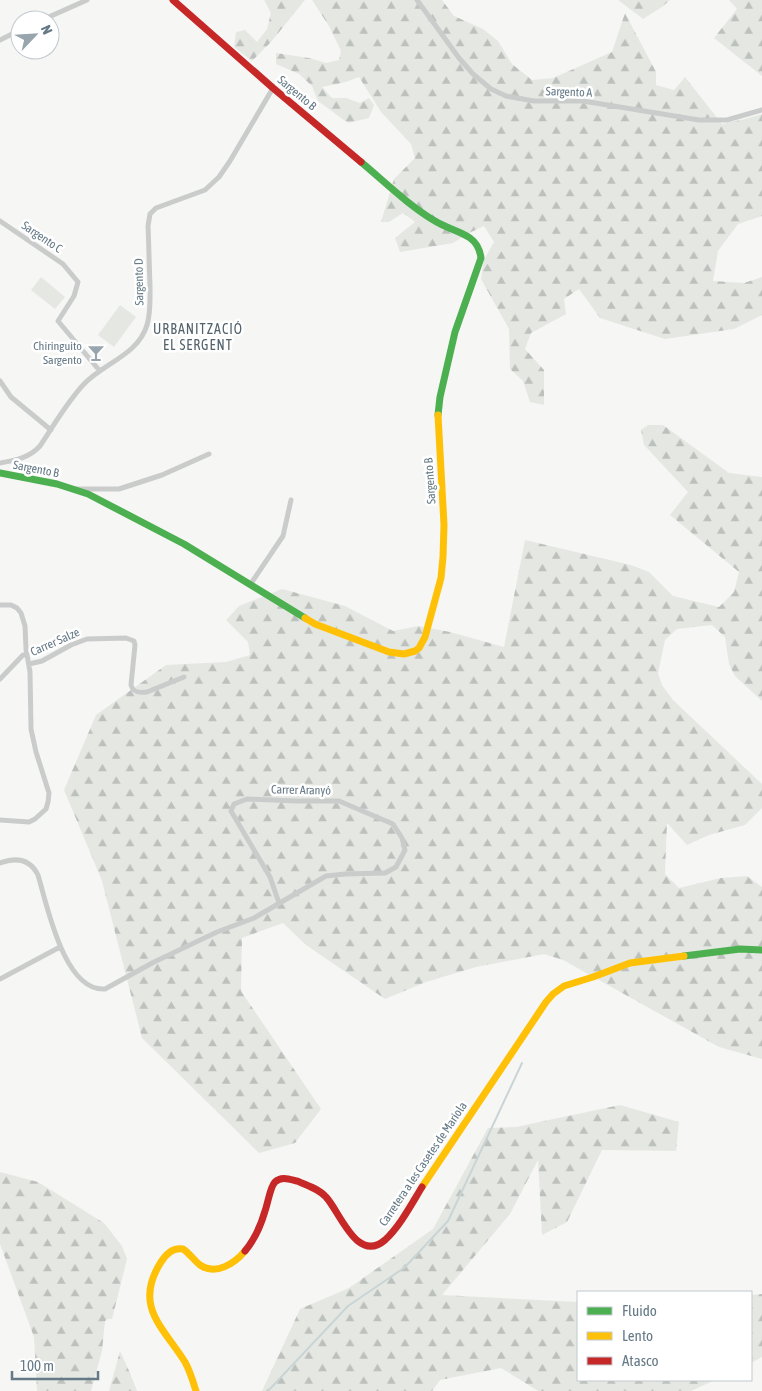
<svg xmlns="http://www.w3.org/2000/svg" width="762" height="1391" font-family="'Asap Condensed',sans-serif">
  <defs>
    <pattern id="forest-firs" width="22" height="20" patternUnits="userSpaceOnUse" patternTransform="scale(1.25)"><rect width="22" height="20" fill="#e5e8e2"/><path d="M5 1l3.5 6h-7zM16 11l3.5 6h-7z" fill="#bdc1bd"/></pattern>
  </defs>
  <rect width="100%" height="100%" fill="#f6f6f5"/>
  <path fill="url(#forest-firs)" d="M264,0h41l-34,42 -19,19 -18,-14 2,-15 9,-2 12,12 10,-13 4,-16z
    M312,0h130l12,16 29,13 15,12 14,23 20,16 21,-2 59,-26 13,-39 31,59v13l18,5 11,-13 37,47 23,-5 17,-5v102l-24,8 -20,27 -5,30 31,2 18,-6v38l-28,14 -69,10 -65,-21 -21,-29 -15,10 2,15 -35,19 -6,16 19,21v35l-14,-3 -7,-21 -13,-12 -1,-40 -28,-50 3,-19 10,-18 -10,-16 -15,7 -16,10 -53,9 -5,-14 20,-16 -12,-9 -14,9h-8l13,-43 21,-21 -4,-14 -30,-32 -22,-35 -13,5 -24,5 10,11h14l14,5 9,-5 5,7 -5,13 -21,5 -30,-22 -6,-15 -13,-12 -23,-10v-11l33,5 17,5 13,-3 2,-9 -12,-25z
    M618,0h52l-8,7 -19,12z
    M729,0h33v76l-48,-38 23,-29z
    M648,425h15l66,48 33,4v224l-27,-25 -6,-12 -4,-27 -13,-12 -35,4 -12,11 -7,33 4,12 11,15 89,84v24l-17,17 -36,10 -22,10 -20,-22 -2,51 14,14 42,-10 26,-2 15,11v172l-43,-12 -156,-87 -19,-6 -68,13 -50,15 -41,17 -79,-54 -23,-22 -41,15 -1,53 80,118 -26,34 -36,10 -117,-115 -40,-157 -38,-91 32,-75 70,-50 60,-3 24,-7 -2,-13 -22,-22 13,-14 43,-17 63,17 48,25 26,-5 31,6 54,15 21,-107 106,25 18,7 24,24 46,11 15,-15 5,-20 -69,-57 18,-23 -44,-47 -3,-15z
    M620,1105l59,17 -3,29 -74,-1 -35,72 -25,13 -4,-75 -28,54 -68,81 136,7v78h137l-24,11h-153l-37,-23 -61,12 -8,11h-170l38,-82 49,-21 84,-59 55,-101 28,-1z
    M0,1172l38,10 66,41 18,23 5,13 -15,60h-4l-3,2 -3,30 -11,40h-54l-3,-54 -34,-93z
    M762,1294v63l-11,6v-68z
    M120,1351l10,22 7,18h-28z"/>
  <path fill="#e5e8e2" d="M41,277l24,20 -10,12 -24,-19z
    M120,305l16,12 -22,30 -16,-12z"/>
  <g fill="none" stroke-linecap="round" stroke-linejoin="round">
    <path stroke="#c9d4d6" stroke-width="2" d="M268,1391l80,-85 56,-38 44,-47 74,-158"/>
    <path stroke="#cacccc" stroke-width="5" d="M417,0l42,58 14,16 18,15 15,7 28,5h49l116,19h28l35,-10
      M42,20l45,-20
      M0,40l20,-10
      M0,221l63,43 15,18 -4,14 -16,25 41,49
      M0,381l11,16 40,33
      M0,463c16,-3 29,-5 40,-17 14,-21 27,-44 44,-62 20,-21 54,-29 63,-59 4,-13 3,-27 3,-41 -1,-19 -1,-38 -2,-58l2,-12 6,-6 49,-18 14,-13 11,-16 43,-73
      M76,489h43l43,-14 47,-21
      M250,585l33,-49 8,-36
      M0,605h11l6,3 4,5 4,13 1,23 4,23 1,57 5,23 13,41 -1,9 -2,7 -11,10 -6,3 -29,-2
      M29,664l13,-3 29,-16 16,-6 39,-1 8,3 1,4 -4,40c2,8 9,8 16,7l37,-15
      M0,679l23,-24h4
      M0,863c16,-6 30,-4 38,12 9,30 26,117 67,114l49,-27 63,-30 37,-14 72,-42 19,-2 40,-1 11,-6 9,-17 -3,-12 -9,-14 -54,-23h-42l-50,-2 -13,5 -3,7 39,66 9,26
      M0,979l60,-32"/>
    <path stroke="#4caf50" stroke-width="7" d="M361,162c24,20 47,43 74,59 11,7 25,10 35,17 7,5 10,12 11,20l-26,74 -15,65 -2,18
      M0,473l57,11 31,10 96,50 121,74
      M684,956l56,-7 22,1"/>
    <path stroke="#ffc107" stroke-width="7" d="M305,618l10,6 74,28 15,2 11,-3 4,-3 6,-11 16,-59 2,-21 1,-32 -6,-110
      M422,1187l124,-185 7,-8 11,-8 29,-9 37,-14 54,-7
      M196,1391c-3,-10 -6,-20 -11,-29 -22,-35 -52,-56 -24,-100 5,-8 12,-15 22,-13 6,4 11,11 17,16 16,11 35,-2 45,-14"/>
    <path stroke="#c62828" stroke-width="7" d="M173,0l100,88 88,74
      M245,1251c10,-12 16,-26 20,-40 3,-8 5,-24 10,-29 6,-6 14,-3 22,-1 10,4 22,8 29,16 14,15 31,67 59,43 15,-14 26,-35 37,-53"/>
  </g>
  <defs>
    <g id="bar-bare" transform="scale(1.35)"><path d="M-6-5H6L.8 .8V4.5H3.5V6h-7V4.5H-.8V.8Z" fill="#98a5ad" stroke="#fff" stroke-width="2.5" paint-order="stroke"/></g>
  </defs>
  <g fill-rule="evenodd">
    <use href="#bar-bare" x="96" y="353"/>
  </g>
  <g text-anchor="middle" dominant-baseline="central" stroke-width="5" stroke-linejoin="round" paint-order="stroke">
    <g font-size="12" fill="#657986" stroke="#fff">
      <text transform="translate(569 92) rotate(2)">Sargento A</text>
      <text transform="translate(297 93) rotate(40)">Sargento B</text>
      <text transform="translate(42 237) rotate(34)">Sargento C</text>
      <text transform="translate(139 282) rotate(-91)">Sargento D</text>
      <text transform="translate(36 469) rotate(11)">Sargento B</text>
      <text transform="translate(430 481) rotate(-94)">Sargento B</text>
      <text transform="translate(55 642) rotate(-24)">Carrer Salze</text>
      <text transform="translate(301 790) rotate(1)">Carrer Aranyó</text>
      <text transform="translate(423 1164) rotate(-56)">Carretera a les Casetes de Mariola</text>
    </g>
    <g font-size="12" fill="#657986" stroke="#fff" text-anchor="end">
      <text x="82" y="346">Chiringuito<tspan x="82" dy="14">Sargento</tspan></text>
    </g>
    <g font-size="14" letter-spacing="1" fill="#53626b" stroke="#fff">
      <text x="198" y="329">URBANITZACIÓ<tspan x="198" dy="16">EL SERGENT</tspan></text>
    </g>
  </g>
  <rect x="577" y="1291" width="175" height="90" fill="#ffffff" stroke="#c1c9cf"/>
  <rect x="587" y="1307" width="25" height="8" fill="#4caf50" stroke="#c1c9cf"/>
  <text x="622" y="1316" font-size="15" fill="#657986">Fluido</text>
  <rect x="587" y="1332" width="25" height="8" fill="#ffc107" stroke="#c1c9cf"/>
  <text x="622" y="1341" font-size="15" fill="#657986">Lento</text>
  <rect x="587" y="1357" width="25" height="8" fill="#c62828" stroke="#c1c9cf"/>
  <text x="622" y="1366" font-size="15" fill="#657986">Atasco</text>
  <g transform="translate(35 35) rotate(65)"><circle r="24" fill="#ffffff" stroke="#c1c9cf"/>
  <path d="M0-4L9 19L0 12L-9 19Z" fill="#98a5ad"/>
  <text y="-8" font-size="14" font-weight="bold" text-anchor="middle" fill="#657986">N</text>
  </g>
  <path d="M12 1371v8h86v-8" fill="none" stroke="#657986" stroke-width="2.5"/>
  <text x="20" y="1371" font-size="15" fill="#657986" stroke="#ffffff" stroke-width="4" paint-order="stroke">100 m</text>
</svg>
